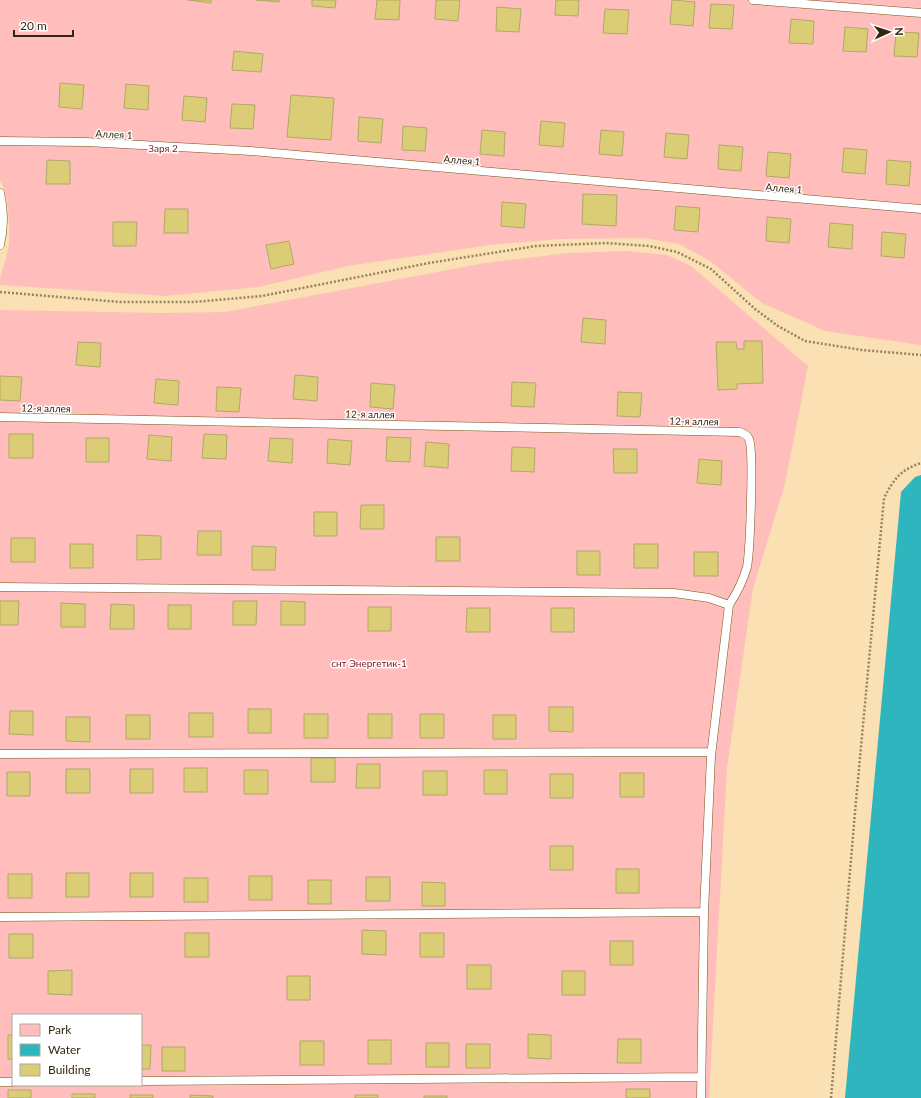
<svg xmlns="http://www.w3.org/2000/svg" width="921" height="1098" font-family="Lato,sans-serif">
  <rect width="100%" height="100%" fill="#fae0b2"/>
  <path fill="#ffbebc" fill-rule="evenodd" d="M0,0h921v345l-96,-14 -63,-28 -52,-42 -31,-17 -35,-6 -86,1 -68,6 -142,21 -89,21 -94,9 -165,-11c0,-14 6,-23 8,-36 3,-14 1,-57 -8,-68z
    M628,251l39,4 24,11 117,100 -23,118 -32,104 -26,180 -18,330h-709v-788l163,3 62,-1 260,-49 83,-10zM13,1015h128v70h-128z"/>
  <path fill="#2eb5bd" d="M921,475v623h-76l56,-606 14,-15z"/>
  <path fill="#dacd75" stroke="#b1a86a" d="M188,0h23v3z
    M256,0h23v2z
    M312,0h24l-1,8 -23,-2z
    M377,0h23l-1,20 -24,-1z
    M436,0h24l-2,21 -23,-2z
    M556,0h23l-1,16 -23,-1z
    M672,0l23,2 -2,24 -23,-2z
    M711,4l23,1 -2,24 -23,-1z
    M497,7l24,2 -2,23 -23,-1z
    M605,9l24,1 -2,24 -24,-1z
    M791,19l23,2 -1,23 -24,-1z
    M845,27l23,2 -2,23 -23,-1z
    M896,32l23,1 -2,24 -23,-1z
    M234,51l29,3 -2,18 -29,-2z
    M60,83l24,2 -2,24 -23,-2z
    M126,84l23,2 -1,24 -24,-2z
    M291,95l43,3 -3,42 -44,-3z
    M184,96l23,2 -2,24 -23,-2z
    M232,104l23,1 -2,24 -23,-1z
    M359,117l24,2 -2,24 -23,-2z
    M541,121l24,2 -2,24 -24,-2z
    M403,126l24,2 -2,23 -23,-1z
    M482,130l23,2 -1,24 -24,-2z
    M601,130l23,2 -2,24 -23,-2z
    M666,133l23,2 -2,24 -23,-2z
    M719,145l24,2 -2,24 -23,-2z
    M844,148l23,2 -2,24 -23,-2z
    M768,152l23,2 -2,24 -23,-2z
    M47,160l23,1v23h-24z
    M887,160l24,2 -2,24 -23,-2z
    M583,194l34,1 -1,31 -34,-2z
    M502,202l24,2 -2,24 -23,-2z
    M676,206l24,2 -2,24 -24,-2z
    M165,209h23v24h-24z
    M767,217l24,2 -2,24 -23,-2z
    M113,222h24l-1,24h-23z
    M830,223l23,2 -1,24 -24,-2z
    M882,232l24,2 -2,24 -23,-2z
    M289,241l5,23 -23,5 -5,-24z
    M583,318l23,2 -1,24 -24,-2z
    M744,341h18l1,42 -26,1v5l-19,1 -2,-48h20l1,7h7z
    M78,342l23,1 -1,24 -24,-2z
    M295,375l23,2 -1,24 -24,-2z
    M0,376l22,1 -2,24 -20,-1z
    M156,379l23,2 -1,24 -24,-2z
    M512,382l24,1 -2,24 -23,-1z
    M371,383l24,2 -2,24 -23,-2z
    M217,387l24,1 -2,24 -23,-1z
    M618,392l24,1 -2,24 -23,-1z
    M9,434h24v24h-24z
    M204,434l23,1 -1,24 -24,-1z
    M149,435l23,2 -1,24 -24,-2z
    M387,437l24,1 -1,24 -24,-1z
    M86,438h23v24h-23z
    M270,438l23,1 -1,24 -24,-2z
    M328,439l24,2 -2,24 -23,-2z
    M426,442l23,2 -1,24 -24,-2z
    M512,447l23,1 -1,24 -23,-1z
    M613,449h24v24h-23z
    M699,459l23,2 -1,24 -24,-2z
    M361,505h23v24h-24z
    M314,512h23v24h-23z
    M198,531h23v24h-24z
    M137,535l24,1v23l-24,1z
    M436,537h24v24h-24z
    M11,538h24v24h-24z
    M70,544h23v24h-23z
    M634,544h24v24h-24z
    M252,546l24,1 -1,23h-23z
    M577,551h23v24h-23z
    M694,552h24v24h-24z
    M0,601h19l-1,24h-18z
    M233,601h24l-1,24h-23z
    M281,601l24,1v23h-24z
    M61,603l24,1v23h-24z
    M111,604l23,1v24h-24z
    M168,605h23v24h-23z
    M368,607h23v24h-23z
    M467,608h23v24h-24z
    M551,608h23v24h-23z
    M549,707h24v25l-24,-1z
    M248,709h23v24h-23z
    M10,711h23v24l-24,-1z
    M189,713h24v24h-24z
    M304,714h24v24h-24z
    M368,714h24v24h-24z
    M420,714h24v24h-24z
    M126,715h24v24h-24z
    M493,715h23v24h-23z
    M66,717h24v25l-24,-1z
    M311,758h24v24h-24z
    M357,764h23v24h-24z
    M184,768h23v24h-23z
    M66,769h24v24h-24z
    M130,769h23v24h-23z
    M244,770h24v24h-24z
    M484,770h23v24h-23z
    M423,771h24v24h-24z
    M7,772h23v24h-23z
    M620,773h24v24h-24z
    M550,774h23v24h-23z
    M550,846h23v24h-23z
    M616,869h23v24h-23z
    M66,873h23v24h-23z
    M130,873h23v24h-23z
    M8,874h24v24h-24z
    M249,876h23v24h-23z
    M366,877h24v24h-24z
    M184,878h24v24h-24z
    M308,880h23v24h-23z
    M422,882l23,1v23h-23z
    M362,930l24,1v24l-24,-1z
    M185,933h24v24h-24z
    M420,933h24v24h-24z
    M9,934h24v24h-24z
    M610,941h23v24h-23z
    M467,965h24v24h-24z
    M72,970v25l-24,-1v-23z
    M562,971h23v24h-23z
    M287,976h23v24h-23z
    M528,1034l23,1v24l-23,-1z
    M8,1035h5v24h-5z
    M618,1039h23v24h-24z
    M368,1040h23v24h-23z
    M300,1041h24v24h-24z
    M426,1043h23v24h-23z
    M466,1044h24v24h-24z
    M141,1045h10l-1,24h-9z
    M162,1047h23v24h-23z
    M626,1089h24v9h-24z
    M8,1090h23v8h-23z
    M72,1094h23v4h-23z
    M130,1095h23v3h-23z
    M190,1095l23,1v2h-23z
    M355,1095h23v3h-23z
    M424,1096h23v2h-23z"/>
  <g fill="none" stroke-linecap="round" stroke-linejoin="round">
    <g stroke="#73561d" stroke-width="9">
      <path id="service" d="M753,0l168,13
        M0,141l86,1 165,9 670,58
        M0,193c4,17 4,35 0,52
        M0,417l739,15c4,1 8,3 10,7 5,11 1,112 -2,128 -4,14 -10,26 -18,38l-18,151 -7,156 -3,186
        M0,587l674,6 35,5 20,7
        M0,754l711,-2
        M0,917l704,-5
        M141,1081l560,-4
        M0,1082h13"/>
    </g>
    <path stroke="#958260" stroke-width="2.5" stroke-dasharray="2 2" stroke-linecap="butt" d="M0,292l120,10h74l68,-6 167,-33 107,-17 70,-3 43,3 28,6 34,17 44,40 23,17 27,15 57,9 59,5
      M831,1098l24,-286 29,-314c10,-19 16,-28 37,-35"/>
    <use href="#service" stroke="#fff" stroke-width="8"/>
  </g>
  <g text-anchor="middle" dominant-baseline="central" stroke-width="3" stroke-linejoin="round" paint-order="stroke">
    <g font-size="10" fill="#342710" stroke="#fff">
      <text transform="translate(114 134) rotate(3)">Аллея 1</text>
      <text transform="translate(462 160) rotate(5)">Аллея 1</text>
      <text transform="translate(784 188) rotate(5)">Аллея 1</text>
      <text transform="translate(46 408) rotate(1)">12-я аллея</text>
      <text transform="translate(370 414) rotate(1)">12-я аллея</text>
      <text transform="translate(694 421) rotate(1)">12-я аллея</text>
    </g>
    <g font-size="10" fill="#861c27" stroke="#fff">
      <text x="163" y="148">Заря 2</text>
      <text x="369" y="663">снт Энергетик-1</text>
    </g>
  </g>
  <rect x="12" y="1014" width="130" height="72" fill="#ffffff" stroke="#aea99f"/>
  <rect x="20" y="1024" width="20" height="12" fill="#ffbebc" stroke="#aea99f"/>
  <text x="48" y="1034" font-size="12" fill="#342710">Park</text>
  <rect x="20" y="1044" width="20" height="12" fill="#2eb5bd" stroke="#aea99f"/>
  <text x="48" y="1054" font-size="12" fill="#342710">Water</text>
  <rect x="20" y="1064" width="20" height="12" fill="#dacd75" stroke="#aea99f"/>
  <text x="48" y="1074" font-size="12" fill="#342710">Building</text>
  <g transform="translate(889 32) rotate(87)" stroke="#ffffff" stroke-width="3" paint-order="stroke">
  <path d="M0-3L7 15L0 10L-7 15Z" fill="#342710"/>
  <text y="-6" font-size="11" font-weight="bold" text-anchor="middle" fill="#342710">N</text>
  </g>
  <path d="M14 30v6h59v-6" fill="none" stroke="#342710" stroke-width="2"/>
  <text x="20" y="30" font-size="12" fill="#342710" stroke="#ffffff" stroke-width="3" paint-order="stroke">20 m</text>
</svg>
